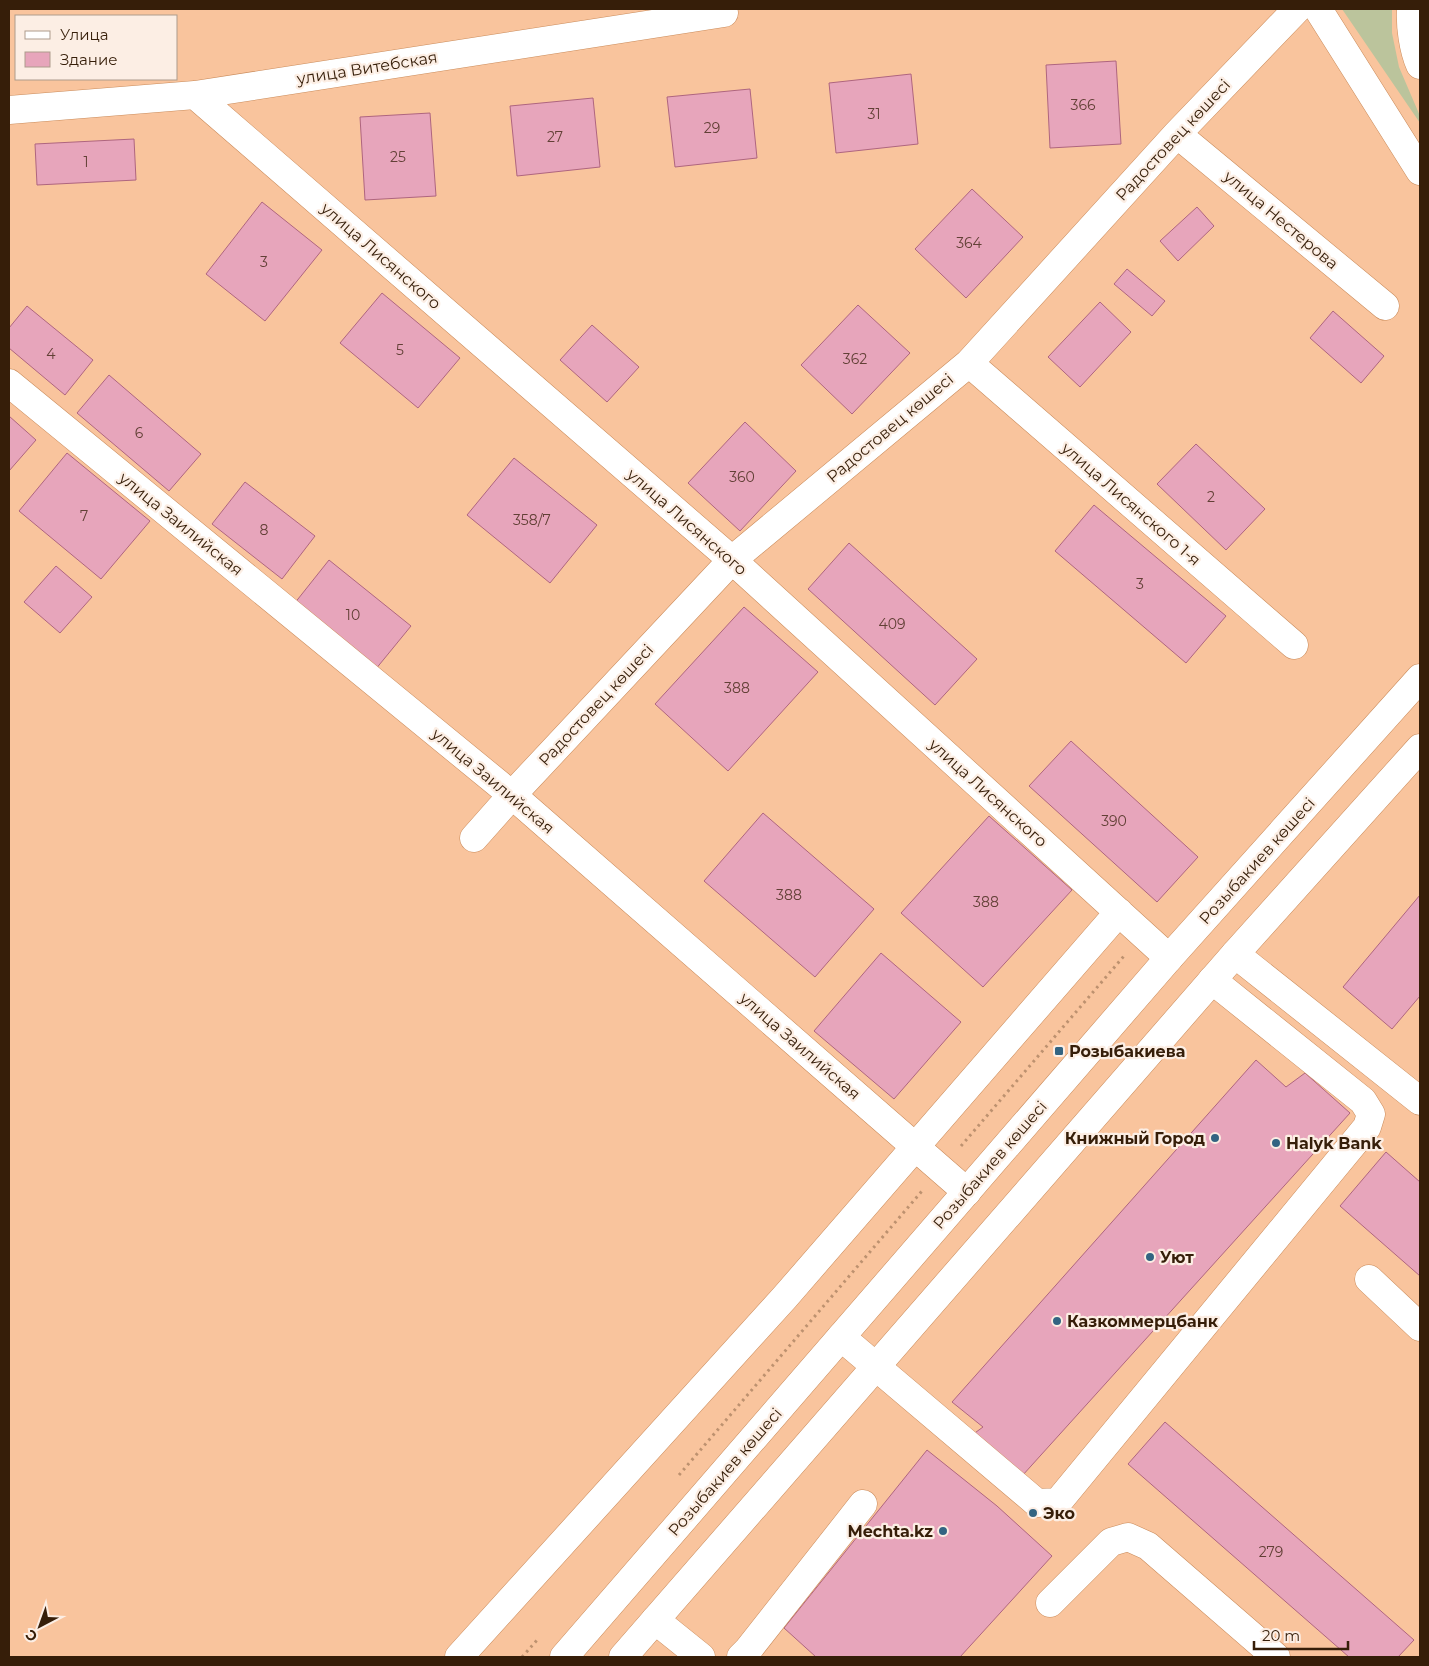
<svg xmlns="http://www.w3.org/2000/svg" width="1429" height="1666" font-family="Montserrat,sans-serif">
  <rect width="100%" height="100%" fill="#f9c49d"/>
  <path fill="#bbc49c" d="M1342,9h50v24l7,34 21,49v7z"/>
  <path fill="#e7a5bb" stroke="#af657f" d="M1116,61l5,83 -71,4 -4,-83z
    M911,74l7,70 -82,9 -7,-70z
    M750,89l7,69 -82,9 -8,-70z
    M593,98l7,69 -83,9 -7,-70z
    M430,113l6,83 -71,4 -5,-83z
    M134,139l2,41 -99,5 -2,-41z
    M972,189l51,48 -57,61 -51,-49z
    M262,202l60,48 -57,71 -59,-47z
    M1197,207l17,19 -36,35 -18,-20z
    M1127,269l38,32 -13,15 -38,-32z
    M382,293l78,65 -42,50 -78,-65z
    M1100,302l31,30 -51,55 -32,-30z
    M858,305l52,48 -58,61 -51,-49z
    M27,306l66,54 -28,35 -56,-47v-20z
    M1333,311l51,45 -23,27 -51,-45z
    M592,325l47,42 -32,35 -47,-42z
    M109,375l92,79 -32,37 -92,-78z
    M9,416l27,24 -27,31z
    M745,422l51,49 -56,60 -52,-48z
    M1196,444l69,65 -39,41 -69,-66z
    M67,453l83,68 -49,58 -82,-68z
    M514,458l83,67 -47,58 -83,-68z
    M245,482l70,54 -33,43 -70,-55z
    M1094,505l132,111 -40,47 -131,-112z
    M849,543l128,116 -42,46 -127,-116z
    M329,560l82,66 -36,44 -81,-66z
    M56,566l36,31 -32,36 -36,-31z
    M744,607l74,65 -90,99 -73,-67z
    M1071,741l127,116 -41,45 -128,-116z
    M763,813l111,96 -59,68 -111,-96z
    M989,816l83,74 -89,97 -82,-74z
    M1420,895v101l-28,33 -49,-42z
    M881,953l80,69 -67,77 -80,-68z
    M1256,1060l30,27 19,-14 45,40 -328,363 -50,-41 11,-8 -31,-25z
    M1386,1152l34,30v94l-80,-70z
    M1165,1422l249,218 -16,17h-49l-221,-193z
    M927,1450l70,56 55,50 -92,101h-144l-32,-29z"/>
  <g fill="none" stroke-linecap="round" stroke-linejoin="round">
    <g stroke="#ca8b5a" stroke-width="29">
      <path id="minor" d="M195,95l537,465 437,398
        M9,110l186,-15 529,-82
        M1177,134l208,172
        M969,363l325,282
        M9,383l503,412 455,397
        M474,838l38,-43 220,-235 237,-197 208,-229 120,-125
        M1235,954l185,147
        M1369,1279l51,48
        M841,1337l196,166 21,-1 309,-375 4,-13 -8,-13 -151,-121
        M1050,1603l61,-61 17,-5 20,9 128,111
        M655,1620l46,37
        M459,1657l326,-360 334,-385
        M741,1657l7,-7 115,-146"/>
    </g>
    <g stroke="#ca8b5a" stroke-width="29">
      <path id="major" d="M1318,9l102,162
        M1411,9c-1,17 2,40 9,56
        M564,1657l605,-699 251,-280
        M623,1657l612,-703 185,-206"/>
    </g>
    <path stroke="#bd916f" stroke-width="3" stroke-dasharray="2.5 4" stroke-linecap="butt" d="M961,1146l163,-190
      M679,1475l243,-284
      M522,1657l16,-18"/>
    <use href="#minor" stroke="#fff" stroke-width="28"/>
    <use href="#major" stroke="#fff" stroke-width="28"/>
  </g>
  <g fill="#336482" stroke="#fceee4" stroke-width="2">
    <rect x="1054" y="1046" width="10" height="10" rx="2.5"/>
    <circle cx="1215" cy="1138" r="5"/>
    <circle cx="1276" cy="1143" r="5"/>
    <circle cx="1150" cy="1257" r="5"/>
    <circle cx="1057" cy="1321" r="5"/>
    <circle cx="1033" cy="1513" r="5"/>
    <circle cx="943" cy="1531" r="5"/>
  </g>
  <g text-anchor="middle" dominant-baseline="central" stroke-width="4.5" stroke-linejoin="round" paint-order="stroke">
    <g font-size="14" fill="#624036">
      <text x="1083" y="105">366</text>
      <text x="874" y="114">31</text>
      <text x="712" y="128">29</text>
      <text x="555" y="137">27</text>
      <text x="398" y="157">25</text>
      <text x="86" y="162">1</text>
      <text x="969" y="243">364</text>
      <text x="264" y="262">3</text>
      <text x="400" y="350">5</text>
      <text x="51" y="354">4</text>
      <text x="855" y="359">362</text>
      <text x="139" y="433">6</text>
      <text x="742" y="477">360</text>
      <text x="1211" y="497">2</text>
      <text x="84" y="516">7</text>
      <text x="532" y="520">358/7</text>
      <text x="264" y="530">8</text>
      <text x="1140" y="584">3</text>
      <text x="353" y="615">10</text>
      <text x="892" y="624">409</text>
      <text x="737" y="688">388</text>
      <text x="1114" y="821">390</text>
      <text x="789" y="895">388</text>
      <text x="986" y="902">388</text>
      <text x="1271" y="1552">279</text>
    </g>
    <g font-size="16" fill="#361e09" stroke="#fceee4">
      <text transform="translate(367 68) rotate(-9)">улица Витебская</text>
      <text transform="translate(1173 140) rotate(-47)">Радостовец көшесі</text>
      <text transform="translate(1281 220) rotate(40)">улица Нестерова</text>
      <text transform="translate(381 256) rotate(41)">улица Лисянского</text>
      <text transform="translate(890 428) rotate(-40)">Радостовец көшесі</text>
      <text transform="translate(1131 504) rotate(41)">улица Лисянского 1-я</text>
      <text transform="translate(687 522) rotate(41)">улица Лисянского</text>
      <text transform="translate(181 524) rotate(39)">улица Заилийская</text>
      <text transform="translate(596 705) rotate(-47)">Радостовец көшесі</text>
      <text transform="translate(493 781) rotate(40)">улица Заилийская</text>
      <text transform="translate(988 793) rotate(42)">улица Лисянского</text>
      <text transform="translate(1257 861) rotate(-48)">Розыбакиев көшесі</text>
      <text transform="translate(800 1046) rotate(41)">улица Заилийская</text>
      <text transform="translate(990 1165) rotate(-49)">Розыбакиев көшесі</text>
      <text transform="translate(725 1472) rotate(-49)">Розыбакиев көшесі</text>
    </g>
    <g font-size="16" font-weight="bold" fill="#361e09" stroke="#fceee4" text-anchor="start">
      <text x="1069" y="1051">Розыбакиева</text>
      <text x="1205" y="1138" text-anchor="end">Книжный Город</text>
      <text x="1286" y="1143">Halyk Bank</text>
      <text x="1160" y="1257">Уют</text>
      <text x="1067" y="1321">Казкоммерцбанк</text>
      <text x="1043" y="1513">Эко</text>
      <text x="933" y="1531" text-anchor="end">Mechta.kz</text>
    </g>
  </g>
  <rect width="1429" height="1666" fill="none" stroke="#361e09" stroke-width="20"/>
  <rect x="15" y="15" width="162" height="65" fill="#fceee4" stroke="#ad9b8c"/>
  <rect x="25" y="31" width="25" height="8" fill="#ffffff" stroke="#ad9b8c"/>
  <text x="60" y="40" font-size="15" fill="#361e09">Улица</text>
  <rect x="25" y="52" width="25" height="15" fill="#e7a5bb" stroke="#ad9b8c"/>
  <text x="60" y="65" font-size="15" fill="#361e09">Здание</text>
  <g transform="translate(40 1626) rotate(221)" stroke="#fceee4" stroke-width="4" paint-order="stroke">
  <path d="M0-4L9 19L0 12L-9 19Z" fill="#361e09"/>
  <text y="-8" font-size="14" font-weight="bold" text-anchor="middle" fill="#361e09">С</text>
  </g>
  <path d="M1254 1641v8h94v-8" fill="none" stroke="#361e09" stroke-width="2.5"/>
  <text x="1262" y="1641" font-size="15" fill="#361e09" stroke="#fceee4" stroke-width="4" paint-order="stroke">20 m</text>
</svg>
